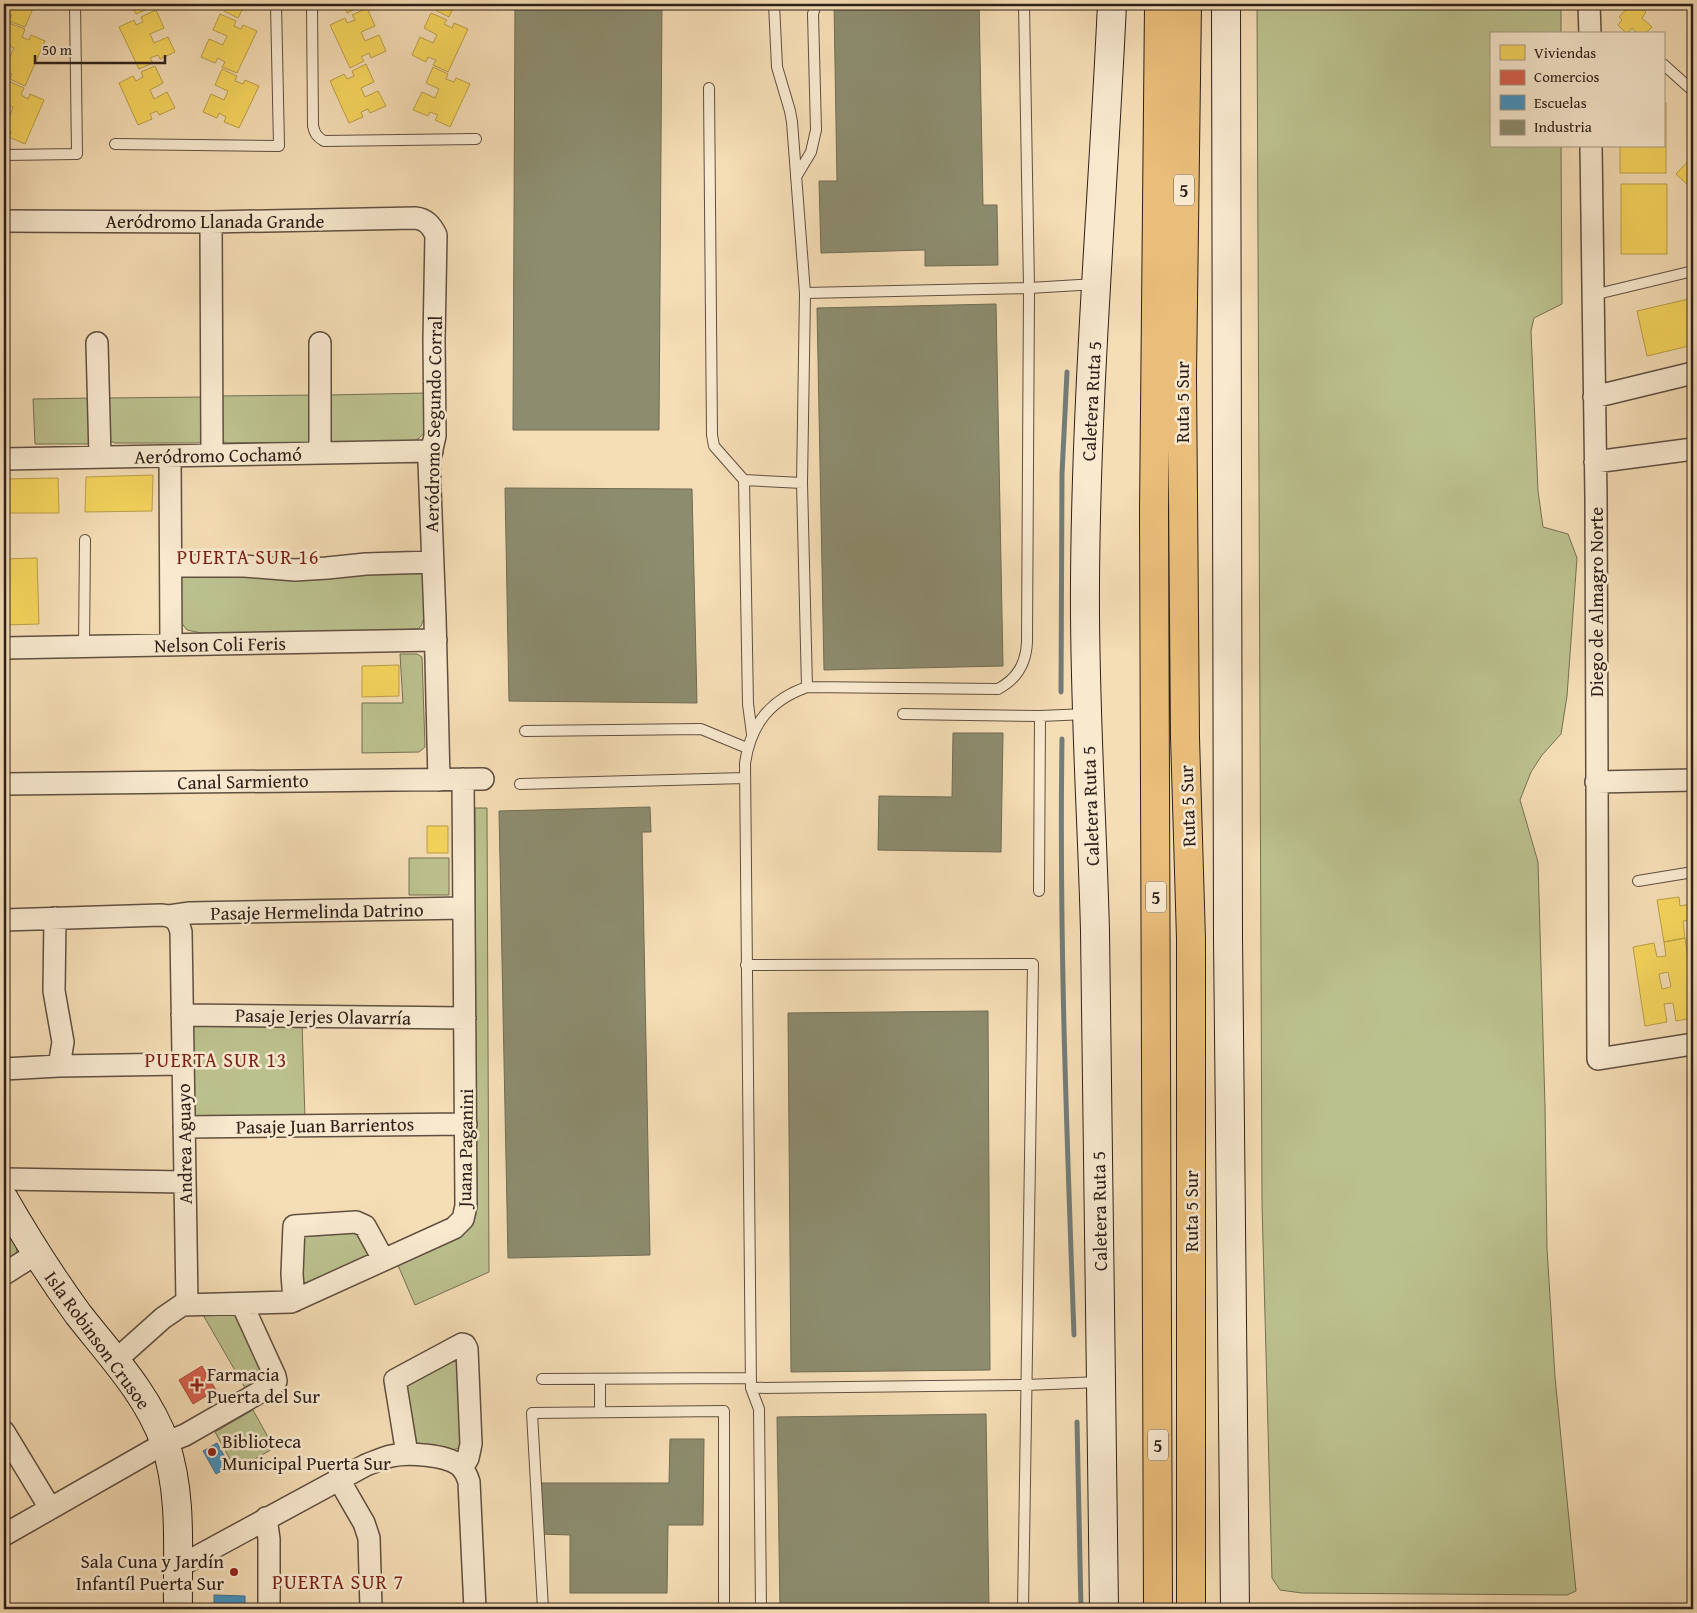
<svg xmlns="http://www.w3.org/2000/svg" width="1697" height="1613" font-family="'Gentium Book Plus',serif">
  <rect width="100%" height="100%" fill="#f5ddb5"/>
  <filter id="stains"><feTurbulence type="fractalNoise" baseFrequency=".004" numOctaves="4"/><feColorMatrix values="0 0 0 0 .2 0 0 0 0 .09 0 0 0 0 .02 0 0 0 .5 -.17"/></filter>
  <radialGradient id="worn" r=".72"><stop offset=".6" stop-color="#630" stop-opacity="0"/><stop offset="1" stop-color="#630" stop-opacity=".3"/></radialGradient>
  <path fill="#bbc18e" stroke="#747054" d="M1257,4h304v30h-70v112h70l1,158 -28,14 -3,13 7,160 5,36 25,7 9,24 -10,138 -6,38 -19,21 -11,17 -11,28 18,62 7,244 2,143 8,128 21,214 -9,4 -265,-2 -22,-3 -8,-12 -10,-374z
    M427,393c-1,16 5,43 -14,48l-78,1 -4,-1 -2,-3 -1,-43z
    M316,395l-6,47 -83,1 -5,-2 -4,-45z
    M206,397l-4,44 -3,2h-84l-5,-2 -3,-4v-39z
    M95,398l-2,41 -5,5h-53l-2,-45z
    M423,572c1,13 6,50 -5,57l-165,5 -52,-1 -14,-3 -7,-9 1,-42 2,-4z
    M400,654h17l5,3 3,90 -6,5 -57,1v-50h41z
    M475,808h12l2,464 -74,33 -18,-42 76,-42 3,-11z
    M409,858h40v37h-40z
    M302,1022l3,97 -109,-1 -2,-3 -4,-84 3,-8z
    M4,1224l13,22 -1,8 -12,10z
    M356,1227l14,25 -2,4 -67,30 -3,-51z
    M202,1313h35l32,63 -21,17z
    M458,1354l6,92 -11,4 -41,-4 -12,-64z
    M253,1410l21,38 -38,22 -21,-38z"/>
  <path fill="#f6d55c" stroke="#ba9f48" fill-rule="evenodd" d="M4,4h31l-10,23 -16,-6 3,-6 -8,-3v2z
    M131,4h17l2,4 -14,6z
    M220,4h25l-7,14 -14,-7 2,-4z
    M343,4h17l1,2 -14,7z
    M435,4h20l-6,13 -14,-7 2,-5z
    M1637,4l9,8 -4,6 10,9 -7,7h-7l-6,-6 -5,6 -9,-9 4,-5 -3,-3 10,-11 3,3z
    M367,8l8,18 -14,6 4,9 14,-6 7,16 -15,7 -2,-5 -8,4 3,4 -14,7 -20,-43 15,-7 2,5 8,-3 -3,-5z
    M156,10l8,18 -14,6 4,9 14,-6 7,15 -15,7 -2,-4 -8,3 3,5 -14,6 -20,-42 15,-7 2,5 7,-3 -2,-5z
    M431,13l16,7 -3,4 8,4 2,-5 14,6 -20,43 -15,-7 3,-5 -8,-3 -2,5 -14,-7 8,-18 13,6 4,-8 -13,-7z
    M220,14l16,7 -2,5 7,3 2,-4 14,6 -20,42 -15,-6 3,-5 -7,-4 -3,5 -14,-6 8,-18 14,6 4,-9 -14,-6z
    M9,23l16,6 -3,8 7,3 2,-5 14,6 -20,45 -15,-7 2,-5 -7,-4 -1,3v-19l6,3 4,-9 -10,-5v-8z
    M366,64l8,18 -13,6 4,9 13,-6 8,15 -16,7 -2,-4 -7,3 2,5 -14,6 -19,-42 14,-7 3,5 7,-3 -2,-5z
    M155,66l8,17 -13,7 4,9 13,-7 8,16 -16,7 -2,-4 -7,3 2,5 -14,6 -19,-42 14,-7 3,5 7,-4 -2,-5z
    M433,67l15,7 -2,5 8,3 2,-4 14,6 -20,43 -15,-7 3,-5 -8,-3 -2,4 -15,-6 9,-18 13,6 4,-9 -13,-6z
    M222,69l15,7 -2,5 8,3 2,-4 14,6 -20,42 -15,-6 2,-5 -7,-4 -2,5 -14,-6 8,-18 13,6 4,-9 -13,-6z
    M8,81l16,7 -3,7 7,4 2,-5 14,6 -19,44 -16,-7 2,-5 -7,-2v-17l6,2 3,-8 -9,-5v-10z
    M1663,103h3v70h-46v-27h43z
    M1693,156v34l-17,-16z
    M1621,184h46v70h-46z
    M1693,298v47l-46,11 -10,-45z
    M153,475l-1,36 -67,1 1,-35z
    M58,478l1,35h-55v-34z
    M37,558l2,66 -34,1 -1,-66z
    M399,665v31l-37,1v-31z
    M427,826h21v27h-21z
    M1693,894v26l-10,1 2,17 -21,4 -7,-42 22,-3 1,9 11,-2 -2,-9z
    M1685,938l8,53v27l-17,3 -3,-18 -9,1 3,18 -22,4 -12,-79 21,-4 3,14 9,-1 -2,-14zM1668,972l3,15 -9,2 -3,-15z"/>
  <path fill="#d6604d" stroke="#a44d3e" d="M202,1366l14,24 -23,14 -14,-24z"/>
  <path fill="#4393c3" stroke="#3d7090" d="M217,1443l13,23 -14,8 -13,-23z
    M214,1595l31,1v13h-31z"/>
  <path fill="#8c8c6e" stroke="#706c55" d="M515,4h147l-3,426h-146z
    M834,4h145l4,201h14l1,60 -73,1v-16l-104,3 -2,-72h18z
    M996,304l7,362 -179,4 -7,-362z
    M505,488l187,1 5,214 -188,-2z
    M953,733h50l-2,119 -123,-2 1,-54 73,1z
    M650,807l1,25h-9l8,423 -142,3 -9,-447z
    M988,1011l2,359 -199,2 -3,-359z
    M986,1414l3,195h-209l-3,-192z
    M670,1439h34l-1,86h-35l-1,68h-97v-58l-31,-1v-51h130z"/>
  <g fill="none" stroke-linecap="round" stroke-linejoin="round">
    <path stroke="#727c78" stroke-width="5" d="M1061,692l1,-218 5,-102
      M1062,739c-3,199 5,398 12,596
      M1077,1422l4,187"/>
    <g stroke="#604f41" stroke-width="12">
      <path id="lane" d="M312,4l1,122c2,8 4,11 11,15l152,-2
        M774,4l3,63 13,44 2,11 13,171
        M1663,64l30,27
        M709,88l3,347 2,11 30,34 58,3
        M115,144l164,2 -3,-142
        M4,155l73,-1 -2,-150
        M796,177l15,-25 5,-22 -3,-116 3,-10
        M1593,295l100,-24
        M744,480l4,224 4,30
        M84,646l1,-106
        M807,687l191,2c19,-10 28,-25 29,-47l2,-354 -5,-284
        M903,714l137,2 47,-2
        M525,731l176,-2 46,19
        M520,784l225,-6
        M1638,881l55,-9
        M1039,891l1,-175
        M746,965l287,-1 -10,645
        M542,1379l209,-1
        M600,1379v32
        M751,1388l275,-3 74,-3
        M543,1609l-11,-196 192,-2v198
        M761,1609l-2,-200 -8,-21 -6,-625c6,-39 25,-63 62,-76l-5,-204 3,-190 224,-5 67,-4"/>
    </g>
    <g stroke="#604f41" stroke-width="24">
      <path id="street" d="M1589,4l1,30
        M1591,146l5,351 2,562 95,-15
        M4,221l207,1 204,-4c11,1 16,7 21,17l-2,105 1,96 -6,26 6,156 4,162
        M211,222l1,233
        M97,343l3,114
        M320,343v110
        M1594,397l99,-24
        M170,456l1,189
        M4,459l428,-8
        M1595,462l98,-13
        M171,566h73l51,4 32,-2 39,-4 67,-2
        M4,648l432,-8
        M1596,782l97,-2
        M4,784l479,-5
        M169,916l21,-3 274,-5
        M55,918l-1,73 9,51 -4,24
        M4,920l157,-5c13,1 17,5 20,17l6,371
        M182,1015l283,3
        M4,1069l55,-3 123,-2
        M184,1127l282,-3
        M4,1179l181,3
        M4,1274l32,-20
        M294,1301l-2,-27 2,-48 62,-4 9,4 18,33
        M116,1360l47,-42 19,-13 109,-3 163,-74 9,-9 3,-13 -3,-427
        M4,1432l46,76
        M407,1454l-12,-74 67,-36 3,1 2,4 4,95 -3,14 -6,10
        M338,1478l26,45 5,15 2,71
        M266,1518l3,21v70
        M4,1535l161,-92 20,-8 89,-51 2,-3 -1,-5 -33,-72
        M178,1567l188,-102c8,-3 17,-7 25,-9 17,-4 55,-1 68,9 6,5 8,10 10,17l6,127"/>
    </g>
    <g stroke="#2e201a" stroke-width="30">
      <path id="secondary" d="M1226,4l2,933 7,672
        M4,1199c23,40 47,78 74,115 32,41 69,79 87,129 18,53 12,111 13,166
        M1104,1609c-2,-226 -4,-452 -9,-678 -3,-115 -11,-231 -10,-347 1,-193 18,-387 27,-580"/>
    </g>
    <g stroke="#2e201a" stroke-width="30">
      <path id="highway" d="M1187,4l-5,372 3,361 6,202v670
        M1158,1609l-4,-1097 5,-508"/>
    </g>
    <use href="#lane" stroke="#f8e9cf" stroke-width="10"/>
    <use href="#street" stroke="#f8e9cf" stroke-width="21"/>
    <use href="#secondary" stroke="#f8e9cf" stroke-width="28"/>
    <use href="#highway" stroke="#eabe7a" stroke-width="28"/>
  </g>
  <g fill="#8f2418" stroke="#f8e9cf" stroke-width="2">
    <path d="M194.5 1377.5h5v5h5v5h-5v5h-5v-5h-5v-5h5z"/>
    <circle cx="212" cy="1452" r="5"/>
    <circle cx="234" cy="1572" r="5"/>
  </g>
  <g text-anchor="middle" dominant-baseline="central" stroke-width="5" stroke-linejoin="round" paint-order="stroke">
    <g fill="#f8e9cf" stroke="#6b5c50" stroke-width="1">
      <rect x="1174" y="174.5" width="20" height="31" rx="4"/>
      <rect x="1146" y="881.5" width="20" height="31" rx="4"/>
      <rect x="1148" y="1429.5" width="20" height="31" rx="4"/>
    </g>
    <g font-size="18" font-weight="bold" fill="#2e201a">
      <text x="1184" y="190">5</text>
      <text x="1156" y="897">5</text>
      <text x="1158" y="1445">5</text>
    </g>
    <g font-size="19" fill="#2e201a" stroke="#f8e9cf">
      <text x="215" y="221">Aeródromo Llanada Grande</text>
      <text transform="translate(1091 401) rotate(-87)">Caletera Ruta 5</text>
      <text transform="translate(1182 402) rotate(-90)">Ruta 5 Sur</text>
      <text transform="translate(433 424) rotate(-89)">Aeródromo Segundo Corral</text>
      <text transform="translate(218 455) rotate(-1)">Aeródromo Cochamó</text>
      <text transform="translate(1596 602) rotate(-90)">Diego de Almagro Norte</text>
      <text transform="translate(220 644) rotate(-1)">Nelson Coli Feris</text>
      <text transform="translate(243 781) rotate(-1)">Canal Sarmiento</text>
      <text transform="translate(1090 806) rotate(-92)">Caletera Ruta 5</text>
      <text transform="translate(1187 806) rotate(-92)">Ruta 5 Sur</text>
      <text transform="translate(317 911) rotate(-1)">Pasaje Hermelinda Datrino</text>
      <text transform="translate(323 1016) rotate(1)">Pasaje Jerjes Olavarría</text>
      <text transform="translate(325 1125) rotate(-1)">Pasaje Juan Barrientos</text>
      <text transform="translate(184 1144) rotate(-91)">Andrea Aguayo</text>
      <text transform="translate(465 1148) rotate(-89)">Juana Paganini</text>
      <text transform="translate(1099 1211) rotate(-91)">Caletera Ruta 5</text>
      <text transform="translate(1191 1211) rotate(-90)">Ruta 5 Sur</text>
      <text transform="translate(98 1340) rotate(54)">Isla Robinson Crusoe</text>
    </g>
    <g font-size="19" fill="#2e201a" stroke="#f8e9cf" text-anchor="start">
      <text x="207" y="1374">Farmacia<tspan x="207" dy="22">Puerta del Sur</tspan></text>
      <text x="222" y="1441">Biblioteca<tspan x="222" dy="22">Municipal Puerta Sur</tspan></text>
      <text x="224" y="1561" text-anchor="end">Sala Cuna y Jardín<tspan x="224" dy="22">Infantíl Puerta Sur</tspan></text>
    </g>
    <g font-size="20" letter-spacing="1" fill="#7a1f14" stroke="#f8e9cf">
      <text x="248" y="556">PUERTA SUR 16</text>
      <text x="216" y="1059">PUERTA SUR 13</text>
      <text x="338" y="1581">PUERTA SUR 7</text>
    </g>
  </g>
  <rect width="1697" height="1613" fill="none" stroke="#f5ddb5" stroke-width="20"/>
  <rect x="5" y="5" width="1687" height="1603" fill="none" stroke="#2e201a" stroke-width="2.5"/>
  <rect x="10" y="10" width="1677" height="1593" fill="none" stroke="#2e201a"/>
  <rect x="1490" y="32" width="175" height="115" fill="#f8e9cf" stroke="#a79987"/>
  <rect x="1500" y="45" width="25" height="15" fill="#f6d55c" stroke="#a79987"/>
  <text x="1534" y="58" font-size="15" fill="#2e201a">Viviendas</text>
  <rect x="1500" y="70" width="25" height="15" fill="#d6604d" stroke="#a79987"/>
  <text x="1534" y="82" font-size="15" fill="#2e201a">Comercios</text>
  <rect x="1500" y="95" width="25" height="15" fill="#4393c3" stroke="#a79987"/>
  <text x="1534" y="108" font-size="15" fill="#2e201a">Escuelas</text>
  <rect x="1500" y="120" width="25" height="15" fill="#8c8c6e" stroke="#a79987"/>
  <text x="1534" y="132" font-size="15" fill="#2e201a">Industria</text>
  <path d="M35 55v8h130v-8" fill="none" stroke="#2e201a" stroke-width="2.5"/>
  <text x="42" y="55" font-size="15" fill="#2e201a" stroke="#f8e9cf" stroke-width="4" paint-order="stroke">50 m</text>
  <rect width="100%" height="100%" filter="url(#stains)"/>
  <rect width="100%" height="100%" fill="url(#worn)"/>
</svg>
